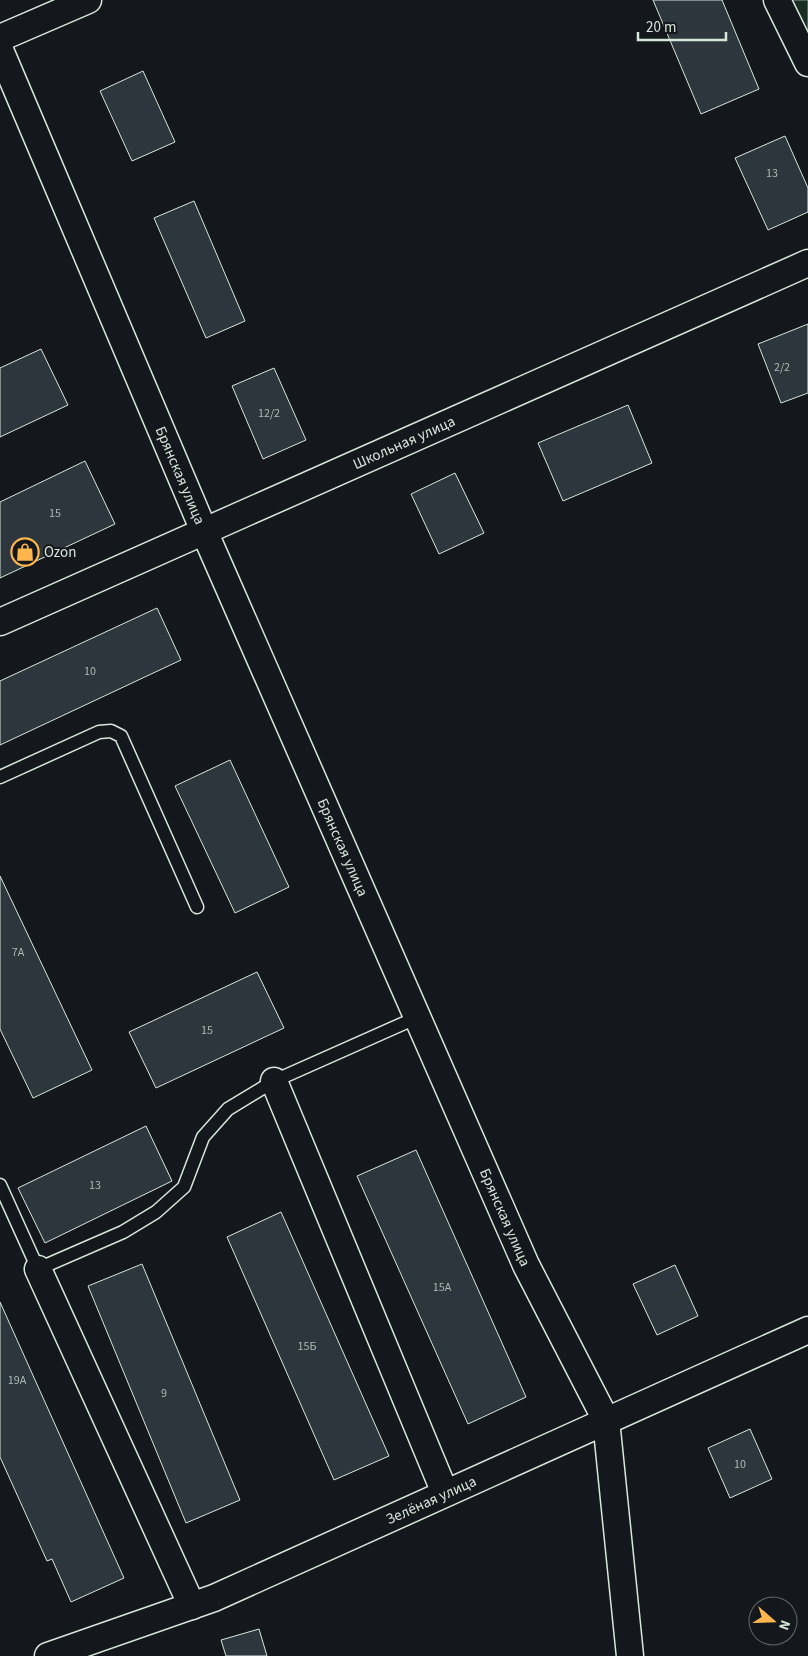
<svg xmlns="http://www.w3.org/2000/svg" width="808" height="1656" font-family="'Source Sans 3',sans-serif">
  <rect width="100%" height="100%" fill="#14181c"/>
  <path fill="#1a2d24" stroke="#939e99" d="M791,0h17v36z"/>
  <path fill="#2c363c" stroke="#d8e6dc" d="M653,0h69l37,89 -58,25z
    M143,71l32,71 -43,19 -32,-70z
    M785,136l23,52v24l-40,18 -33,-72z
    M194,201l51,120 -39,17 -52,-120z
    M808,324v69l-27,10 -23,-59z
    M41,349l27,56 -68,32v-69z
    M274,368l32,72 -43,19 -31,-73z
    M628,405l24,58 -89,38 -25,-58z
    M85,461l30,63 -115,54v-76z
    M455,473l29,60 -45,21 -28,-60z
    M157,608l24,52 -181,85v-64z
    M230,760l59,127 -54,26 -60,-127z
    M0,876l92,194 -59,28 -33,-69z
    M257,972l27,56 -128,60 -27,-56z
    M146,1126l26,55 -127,62 -27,-55z
    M416,1150l110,247 -58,27 -111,-248z
    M281,1212l108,244 -55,24 -107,-243z
    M142,1264l98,236 -54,23 -98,-237z
    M675,1265l23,51 -41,19 -24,-51z
    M0,1302l124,276 -53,24 -19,-43 -5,2 -47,-104z
    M750,1429l22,50 -42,19 -22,-50z
    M259,1629l8,27h-41l-5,-16z"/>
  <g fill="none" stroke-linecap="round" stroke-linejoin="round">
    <g stroke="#d8e6dc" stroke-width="15">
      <path id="lane" d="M0,777l99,-45 12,-1 10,5 76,171
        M0,1185l38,84 85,-37 33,-20 28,-25 19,-50 25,-28 46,-28 144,-64"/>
    </g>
    <g stroke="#d8e6dc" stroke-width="29">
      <g id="street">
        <path d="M777,0l31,63"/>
        <path d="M0,38l88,-38"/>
        <path id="s1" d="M0,50l204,481 322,734 80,155 24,236"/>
        <path id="s2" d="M0,622l808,-359"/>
        <path d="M274,1081l171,412"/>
        <path d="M38,1269l154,337"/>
        <path id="s3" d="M48,1656l166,-58 594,-268"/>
      </g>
    </g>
    <use href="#lane" stroke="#14181c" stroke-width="12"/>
    <use href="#street" stroke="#14181c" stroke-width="26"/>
  </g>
  <defs>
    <g id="shop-ring" transform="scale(1.4375)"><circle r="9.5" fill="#14181c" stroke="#ffb74d" stroke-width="1.5"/><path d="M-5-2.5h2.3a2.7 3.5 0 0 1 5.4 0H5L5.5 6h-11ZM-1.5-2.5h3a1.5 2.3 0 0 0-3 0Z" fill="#ffb74d"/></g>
  </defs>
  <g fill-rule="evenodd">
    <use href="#shop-ring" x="25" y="552"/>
  </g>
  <g text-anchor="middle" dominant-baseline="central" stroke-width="4" stroke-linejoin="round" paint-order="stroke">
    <g font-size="12" fill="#adbab4">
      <text x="772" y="173">13</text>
      <text x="782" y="367">2/2</text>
      <text x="269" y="413">12/2</text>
      <text x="55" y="513">15</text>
      <text x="90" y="671">10</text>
      <text x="18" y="952">7А</text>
      <text x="207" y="1030">15</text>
      <text x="95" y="1185">13</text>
      <text x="442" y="1287">15А</text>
      <text x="307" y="1346">15Б</text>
      <text x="17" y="1380">19А</text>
      <text x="164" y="1393">9</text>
      <text x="740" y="1464">10</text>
    </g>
    <g font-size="15" fill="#d8e6dc" stroke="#14181c">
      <text stroke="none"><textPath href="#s2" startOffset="442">Школьная улица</textPath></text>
      <text stroke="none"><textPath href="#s1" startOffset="462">Брянская улица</textPath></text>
      <text stroke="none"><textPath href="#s1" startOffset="868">Брянская улица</textPath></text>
      <text stroke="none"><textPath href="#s1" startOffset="1272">Брянская улица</textPath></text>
      <text stroke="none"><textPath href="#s3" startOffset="414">Зелёная улица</textPath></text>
    </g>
    <g font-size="15" fill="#d8e6dc" stroke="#14181c" text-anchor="start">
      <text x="44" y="552">Ozon</text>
    </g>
  </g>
  <g transform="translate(773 1621) rotate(110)"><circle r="24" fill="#14181c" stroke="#626a69"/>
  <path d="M0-4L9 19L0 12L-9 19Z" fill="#ffb74d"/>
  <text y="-8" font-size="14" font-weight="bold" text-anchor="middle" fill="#d8e6dc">N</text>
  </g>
  <path d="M638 32v8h88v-8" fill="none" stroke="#d8e6dc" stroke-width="2.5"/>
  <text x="646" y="32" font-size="15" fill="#d8e6dc" stroke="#14181c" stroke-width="4" paint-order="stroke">20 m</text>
</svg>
